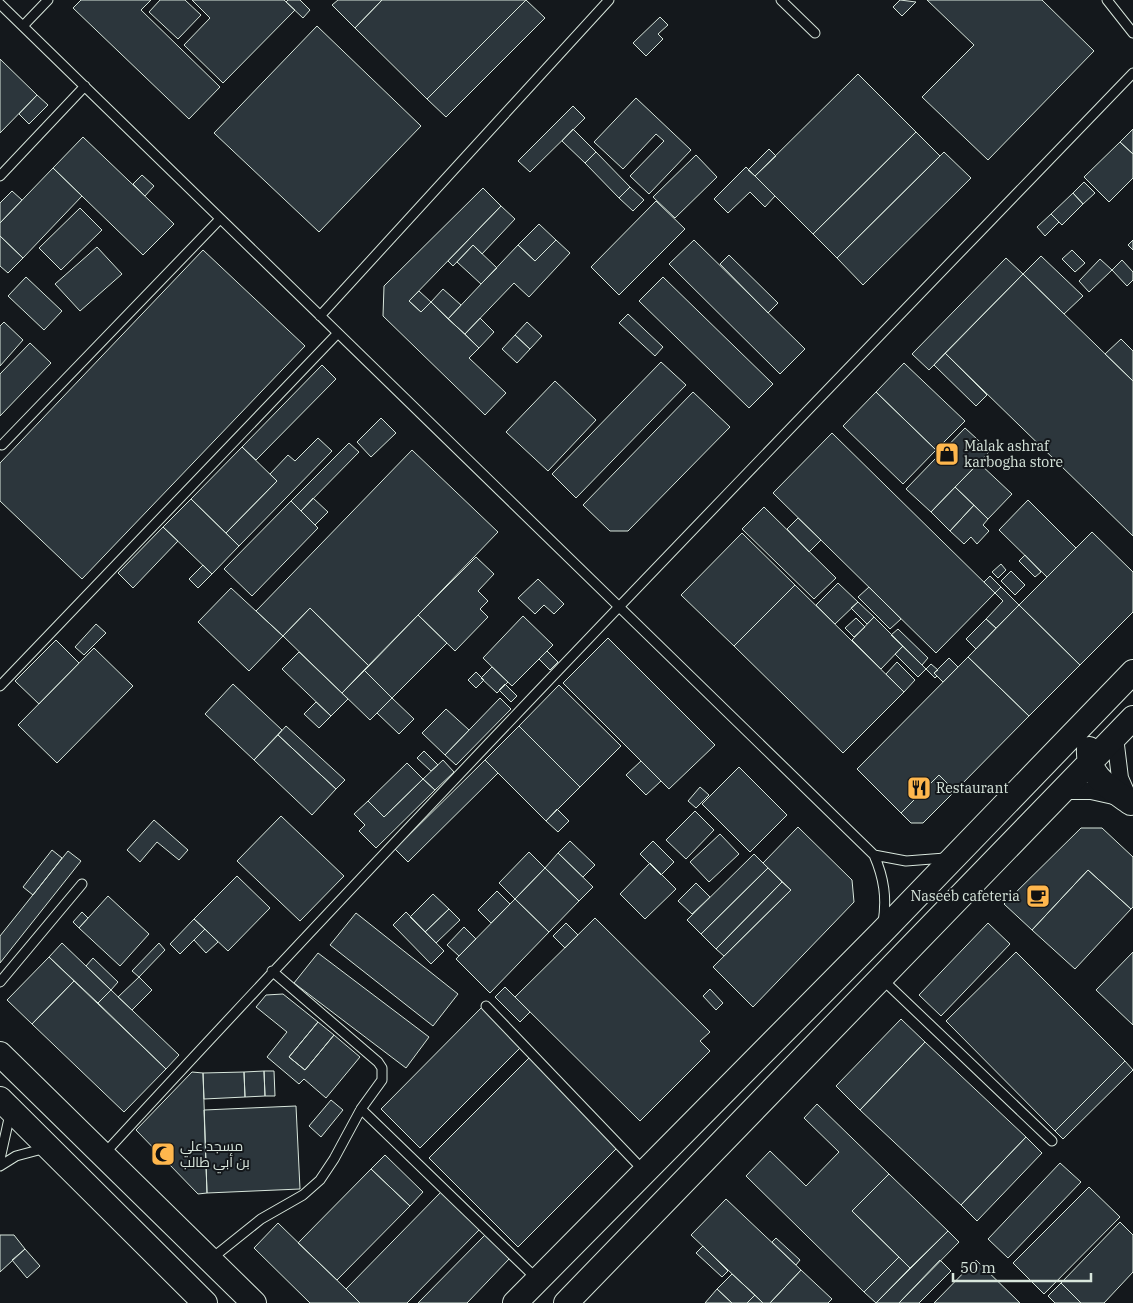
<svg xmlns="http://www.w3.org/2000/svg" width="1133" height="1303" font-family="'IBM Plex Serif',Cairo,serif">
  <rect width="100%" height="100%" fill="#14181c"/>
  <path fill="#2c363c" stroke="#d8e6dc" d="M81,0h70l-10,10 79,77 -31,32 -116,-111z
    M160,0h25l16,15 -23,24 -29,-27z
    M192,0h92l11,10 -72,73 -39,-38 26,-27z
    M288,0h12l10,10 -7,8 -17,-16z
    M338,0h44l-27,28 -23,-23z
    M382,0h144l-99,99 -72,-71z
    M526,0l19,18 -99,99 -19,-18z
    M900,0l16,2 -14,14 -9,-9z
    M927,0h115l52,51 -106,109 -66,-63 52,-52z
    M660,17l8,8 -10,9 5,5 -17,17 -13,-13z
    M317,26l104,100 -102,106 -105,-99z
    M0,59l37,36 -37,38z
    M858,74l58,58 -103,102 -58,-58z
    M37,95l11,10 -19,19 -10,-10z
    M636,98l55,52 -42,44 -19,-18 34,-35 -8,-7 -33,35 -29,-27z
    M573,106l12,12 -55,54 -12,-11z
    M573,129l23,23 -11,11 -23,-22z
    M1133,129v25l-13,-12z
    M916,132l24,24 -103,102 -24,-24z
    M83,137l91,87 -31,31 -90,-87z
    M1120,142l13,12v24l-24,24 -25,-25z
    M769,149l7,7 -21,20 -7,-6z
    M596,152l34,35 -11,11 -34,-35z
    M944,152l27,26 -108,107 -26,-27z
    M696,155l21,22 -42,41 -22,-21z
    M746,167l29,29 -10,11 -15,-15 -22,21 -14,-14z
    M53,168l29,28 -59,62 -23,-22v-13z
    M142,175l12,11 -9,10 -12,-12z
    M1084,182l11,11 -12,11 -10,-11z
    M630,187l14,13 -11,11 -14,-13z
    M483,188l18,18 -92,95 12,11 10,-10 48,46 -10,10 37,35 -21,22 -102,-99 1,-30z
    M12,191l10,9 -22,23v-20z
    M1073,193l10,11 -21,21 -11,-11z
    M656,201l29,28 -66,66 -28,-28z
    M501,206l14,13 -33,35 -9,-9 -20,21 -5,-5z
    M80,208l22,22 -41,40 -22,-22z
    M1051,214l8,8 -14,14 -8,-9z
    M539,224l17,16 -21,21 -17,-16z
    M0,236l23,22 -15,15 -8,-7z
    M556,240l14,13 -41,44 -15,-14 -49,51 -17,-15 70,-74 17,16z
    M694,240l111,109 -25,25 -111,-110z
    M1133,240v10l-5,-5z
    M473,245l24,23 -16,16 -24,-22z
    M97,247l25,27 -42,37 -25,-27z
    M203,250l102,96 -223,233 -82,-78v-38z
    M1072,250l13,13 -10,9 -13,-13z
    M729,255l49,48 -10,10 -48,-49z
    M1041,256l42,40 -19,18 -41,-40z
    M1006,258l17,16 -94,96 -17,-16z
    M1100,259l12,11 -23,22 -10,-11z
    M1122,260l11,12v8l-6,6 -15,-16z
    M1023,274l110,107v155l-188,-183z
    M26,277l36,34 -18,19 -36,-34z
    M663,277l110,107 -24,24 -110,-107z
    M443,289l18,16 -13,14 -17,-17z
    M419,291l12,11 -10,10 -12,-11z
    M628,314l35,33 -8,9 -36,-33z
    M480,318l14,14 -15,16 -14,-14z
    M4,322l19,18 -23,26v-40z
    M527,322l15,14 -12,13 -15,-14z
    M515,335l15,14 -13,14 -15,-14z
    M1121,339l12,12v30l-28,-27z
    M30,343l21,20 -51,53v-42z
    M945,353l42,42 -11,11 -42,-41z
    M661,362l25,23 -110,113 -24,-24z
    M904,363l61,58 -29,29 -60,-58z
    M322,365l14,14 -80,81 -14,-13z
    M555,381l41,39 -48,51 -42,-39z
    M693,392l37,35 -102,104h-18l-27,-26z
    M876,392l60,58 -33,34 -60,-58z
    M381,418l15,15 -25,24 -14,-15z
    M965,428l25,23 -59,61 -25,-23z
    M832,433l163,160 -59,60 -163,-160z
    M318,438l14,13 -93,95 -13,-13 51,-52 -7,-7 18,-19 7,6z
    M349,443l10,9 -58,59 -10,-10z
    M242,447l35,34 -51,52 -35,-34z
    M412,450l86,82 -129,134 -59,-58 -27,28 -27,-25z
    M979,463l33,31 -24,25 -33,-32z
    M955,487l19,18 -24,26 -19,-19z
    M313,498l15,14 -13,13 -14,-14z
    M191,499l48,47 -27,28 -49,-47z
    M1028,500l48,48 -29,29 -48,-47z
    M291,501l27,27 -66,68 -28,-27z
    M974,505l14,14 -5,6 6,6 -12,13 -6,-7 -7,7 -14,-13z
    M764,507l72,71 -22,21 -72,-70z
    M798,518l23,22 -12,12 -22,-23z
    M163,527l15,14 -45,47 -15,-15z
    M1092,532l41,40v40l-53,53 -61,-60z
    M742,533l53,52 -61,61 -53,-51z
    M1025,555l16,17 -6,5 -16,-16z
    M476,557l18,17 -16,17 10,10 -8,8 8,8 -33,34 -37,-36z
    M1001,564l5,6 -8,8 -6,-6z
    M203,565l9,9 -14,14 -9,-9z
    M1011,571l14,14 -10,10 -14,-14z
    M990,576l11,11 -6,6 -11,-11z
    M538,579l26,25 -10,10 -10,-9 -9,9 -17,-16z
    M838,583l20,19 -23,22 -19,-19z
    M795,585l109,107 -61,61 -109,-107z
    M869,587l32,32 -11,10 -32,-32z
    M1001,587l18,18 -23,23 -10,-9 17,-18 -8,-8z
    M231,588l52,48 -34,35 -51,-49z
    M858,602l16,15 -7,7 -16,-16z
    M1019,605l61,60 -51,51 -61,-59z
    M310,608l59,58 -27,27 -59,-57z
    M418,615l29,28 -55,55 -28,-28z
    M523,616l30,29 -41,41 -29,-28z
    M874,617l29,29 -22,23 -29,-29z
    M856,618l9,9 -11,10 -9,-9z
    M986,619l10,9 -20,21 -10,-10z
    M96,624l10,9 -22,22 -9,-8z
    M898,629l30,29 -6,7 -31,-30z
    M608,638l107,107 -46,44 -106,-106z
    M56,640l23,23 -40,41 -24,-23z
    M903,646l23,23 -8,8 -23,-23z
    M94,648l39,38 -76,77 -39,-38z
    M547,651l11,11 -8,8 -11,-11z
    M299,652l49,47 -17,17 -49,-47z
    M968,657l61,59 -74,75 -16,-16 -38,38 -44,-44z
    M949,658l9,9 -15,15 -9,-9z
    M897,662l18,18 -11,12 -18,-18z
    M931,664l7,6 -4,3 3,3 -2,2 -9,-9z
    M492,667l16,15 -11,11 -16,-15z
    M364,670l28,28 -22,22 -28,-27z
    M476,672l8,8 -8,8 -8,-8z
    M233,684l49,46 -28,30 -49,-46z
    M505,684l12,12 -6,6 -12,-12z
    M559,685l62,61 -41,41 -61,-61z
    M392,698l22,21 -15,15 -22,-21z
    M500,698l11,11 -55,56 -11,-10z
    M316,702l15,14 -12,12 -15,-14z
    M446,709l23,21 -24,25 -23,-22z
    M286,726l59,54 -9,9 -58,-54z
    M519,726l61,61 -34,34 -61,-61z
    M278,735l58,54 -24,26 -58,-55z
    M424,751l14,14 -7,6 -14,-13z
    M443,760l11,12 -19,18 -12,-11z
    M485,760l13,13 -90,89 -13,-13z
    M641,761l20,20 -15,14 -20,-20z
    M407,763l16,16 -39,38 -16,-16z
    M739,767l48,48 -37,37 -48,-48z
    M939,775l16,16 -32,32h-12l-10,-10z
    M423,779l12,11 -59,58 -17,-17 6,-6 -11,-11 14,-13 16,16z
    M700,787l9,8 -13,13 -8,-7z
    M557,809l12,12 -11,11 -12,-11z
    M695,811l19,19 -28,29 -20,-19z
    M281,816l63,60 -44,45 -63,-60z
    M154,820l34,30 -9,10 -22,-18 -17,20 -13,-12z
    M798,827l54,53 2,22 -101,105 -40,-40 78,-77 -28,-27z
    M1081,828h21l31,29v50l-2,2 -43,-39 -56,60 -28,-26z
    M720,834l19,20 -30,28 -19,-20z
    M570,841l25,24 -12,12 -25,-24z
    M653,841l21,21 -13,13 -21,-21z
    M52,850l10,8 -29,37 -10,-8z
    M68,851l13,10 -81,102v-27z
    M529,852l16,16 -30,31 -16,-16z
    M558,853l35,34 -14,14 -34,-33z
    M754,854l14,14 -67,66 -14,-14z
    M650,863l26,26 -31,30 -25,-25z
    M545,868l34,33 -30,31 -34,-33z
    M768,868l14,14 -66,67 -15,-15z
    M1088,870l43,39 -56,60 -43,-39z
    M237,876l33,32 -42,43 -34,-32z
    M782,882l9,8 -67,66 -8,-7z
    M696,883l14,14 -18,17 -14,-13z
    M497,891l13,13 -19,19 -13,-13z
    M433,894l16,15 -24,23 -15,-15z
    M108,896l41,38 -29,32 -41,-38z
    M515,899l34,33 -59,61 -34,-34z
    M449,909l11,11 -24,23 -11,-11z
    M82,912l6,6 -9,10 -6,-6z
    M406,912l38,39 -13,13 -38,-39z
    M356,913l102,81 -25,32 -103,-81z
    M595,918l115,114 -10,9 10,10 -70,70 -125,-124z
    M194,919l11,10 -25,25 -10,-10z
    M566,923l12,12 -13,13 -12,-12z
    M988,923l22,21 -69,72 -22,-21z
    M464,927l12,12 -17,17 -12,-11z
    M205,929l13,13 -12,11 -12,-13z
    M62,943l49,47 -13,13 -49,-46z
    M159,943l6,7 -26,27 -7,-6z
    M1016,952l109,109 -70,70 -109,-110z
    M1133,952v73l-37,-35z
    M318,953l111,84 -23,31 -112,-85z
    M49,957l25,24 -42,43 -25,-24z
    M93,958l25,24 -7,8 -25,-24z
    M139,977l13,13 -20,20 -14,-13z
    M74,981l92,88 -42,43 -92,-88z
    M505,987l25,25 -10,10 -25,-25z
    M710,989l13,14 -7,7 -13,-14z
    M111,990l68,65 -13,14 -68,-66z
    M283,994l35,28 -29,35 16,13 29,-35 26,22 -34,41 -22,-19 -5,5 -32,-27 20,-25 -31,-25 10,-12z
    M482,1007l40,39 -102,102 -39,-39z
    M901,1019l24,23 -65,68 -24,-24z
    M318,1022l16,13 -29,35 -16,-13z
    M925,1042l101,95 -65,68 -101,-95z
    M529,1058l89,89 -100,100 -89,-89z
    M1125,1061l8,9 -70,69 -8,-8z
    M264,1071h10l1,25h-10z
    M264,1071l1,25 -20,1 -1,-25z
    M192,1072l11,1 4,120 -9,1 -62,-64z
    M244,1072l1,25 -41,2 -1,-26z
    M331,1100l12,10 -22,27 -12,-11z
    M817,1104l72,70 -37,37 47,46 -35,35 -118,-116 24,-25 36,35 33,-34 -35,-34z
    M296,1106l4,83 -93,4 -3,-83z
    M1026,1137l16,16 -65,68 -16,-16z
    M385,1155l38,37 -13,14 -39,-37z
    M1060,1163l21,19 -73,76 -20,-19z
    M371,1169l39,37 -73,74 -39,-37z
    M889,1174l59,57 -38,37 -58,-57z
    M1089,1187l31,30 -76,77 -31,-31z
    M441,1192l39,37 -73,74h-47l-14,-14z
    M726,1199l75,71 -31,33h-7l-72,-68z
    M1120,1222l13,13v37l-29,31h-23l-20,-20z
    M278,1223l68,66 14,14h-50l-56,-55z
    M948,1231l11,11 -60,61h-23z
    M0,1235h14l11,14 -25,23z
    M485,1235l24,24 -42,44h-49z
    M776,1238l24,22 -4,5 -24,-23z
    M703,1246l25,25 -6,6 -26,-24z
    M25,1249l15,17 -13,12 -15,-18z
    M899,1257l11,11 -34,35 -12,-11z
    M940,1260l11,11 -32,32h-20z
    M976,1260l44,43h-86z
    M801,1270l31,29 -4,4h-58z
    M732,1274l23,21 -8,8h-15l-15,-14z
    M1061,1283l20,20h-26l-7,-7z
    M717,1289l15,14h-27z
    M755,1295l8,8h-16z"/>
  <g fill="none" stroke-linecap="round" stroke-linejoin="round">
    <g stroke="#d8e6dc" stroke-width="11">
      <path id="service" d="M781,0l34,33
        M1107,0l26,33
        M0,4l874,851c10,23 13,43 9,68
        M23,26l25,-26
        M0,176l85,-90
        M320,316l289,-316
        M2,445l218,-226
        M0,686l338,-353
        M874,855l32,6 39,-3
        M881,978l171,163
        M0,982l82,-98
        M486,1006l159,166
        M361,1109l177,171
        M104,1154c337,-366 684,-723 1029,-1081
        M0,1159l10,-45
        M0,1166l16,-10 30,-8
        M211,1259l50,-40 42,-24 17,-15 14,-21 27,-50 21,-29v-12l-4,-6 -106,-91"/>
    </g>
    <g stroke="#d8e6dc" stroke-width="18">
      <path id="minor" d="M1115,737l5,41 10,23
        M1063,791h28l27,6"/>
    </g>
    <g stroke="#d8e6dc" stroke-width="26">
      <path id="secondary" d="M1089,749c-2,28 23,40 42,54
        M0,1054l254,249
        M0,1099l205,204
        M515,1303l366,-370 252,-261
        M566,1303l567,-585"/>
    </g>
    <use href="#service" stroke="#14181c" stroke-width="9"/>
    <use href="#minor" stroke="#14181c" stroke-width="16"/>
    <use href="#secondary" stroke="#14181c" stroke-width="24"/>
  </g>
  <defs>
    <g id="shop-square" transform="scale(1.25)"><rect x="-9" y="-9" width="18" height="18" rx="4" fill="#ffb74d" stroke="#14181c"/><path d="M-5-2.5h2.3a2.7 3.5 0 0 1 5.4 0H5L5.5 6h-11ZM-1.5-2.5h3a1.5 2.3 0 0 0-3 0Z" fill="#111"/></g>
    <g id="restaurant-square" transform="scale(1.25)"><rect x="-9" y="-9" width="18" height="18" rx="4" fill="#ffb74d" stroke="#14181c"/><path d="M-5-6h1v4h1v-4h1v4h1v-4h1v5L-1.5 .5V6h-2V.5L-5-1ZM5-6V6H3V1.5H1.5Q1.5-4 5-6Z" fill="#111"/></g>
    <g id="cafe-square" transform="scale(1.25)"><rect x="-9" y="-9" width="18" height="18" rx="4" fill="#ffb74d" stroke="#14181c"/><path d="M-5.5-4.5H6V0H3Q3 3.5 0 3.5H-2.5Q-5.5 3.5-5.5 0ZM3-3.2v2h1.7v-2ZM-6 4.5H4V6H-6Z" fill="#111"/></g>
    <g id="mosque-square" transform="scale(1.25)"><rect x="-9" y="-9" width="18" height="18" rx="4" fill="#ffb74d" stroke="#14181c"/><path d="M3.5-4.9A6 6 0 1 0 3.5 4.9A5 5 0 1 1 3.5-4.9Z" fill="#111"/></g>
  </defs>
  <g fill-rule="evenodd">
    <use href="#shop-square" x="947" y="454"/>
    <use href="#restaurant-square" x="919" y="788"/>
    <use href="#cafe-square" x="1038" y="896"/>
    <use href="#mosque-square" x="163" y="1154"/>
  </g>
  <g text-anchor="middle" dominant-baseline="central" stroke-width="4" stroke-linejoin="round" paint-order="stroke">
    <g font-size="14" fill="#d8e6dc" stroke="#14181c" text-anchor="start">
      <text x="964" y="446">Malak ashraf<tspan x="964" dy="16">karbogha store</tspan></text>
      <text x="936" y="788">Restaurant</text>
      <text x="1020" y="896" text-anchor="end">Naseeb cafeteria</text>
      <text x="180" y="1146">مسجد علي<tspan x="180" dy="16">بن أبي طالب</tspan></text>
    </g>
  </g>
  <path d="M953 1273v8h138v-8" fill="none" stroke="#d8e6dc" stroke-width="2.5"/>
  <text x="960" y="1273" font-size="15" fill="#d8e6dc" stroke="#14181c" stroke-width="4" paint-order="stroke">50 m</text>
</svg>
